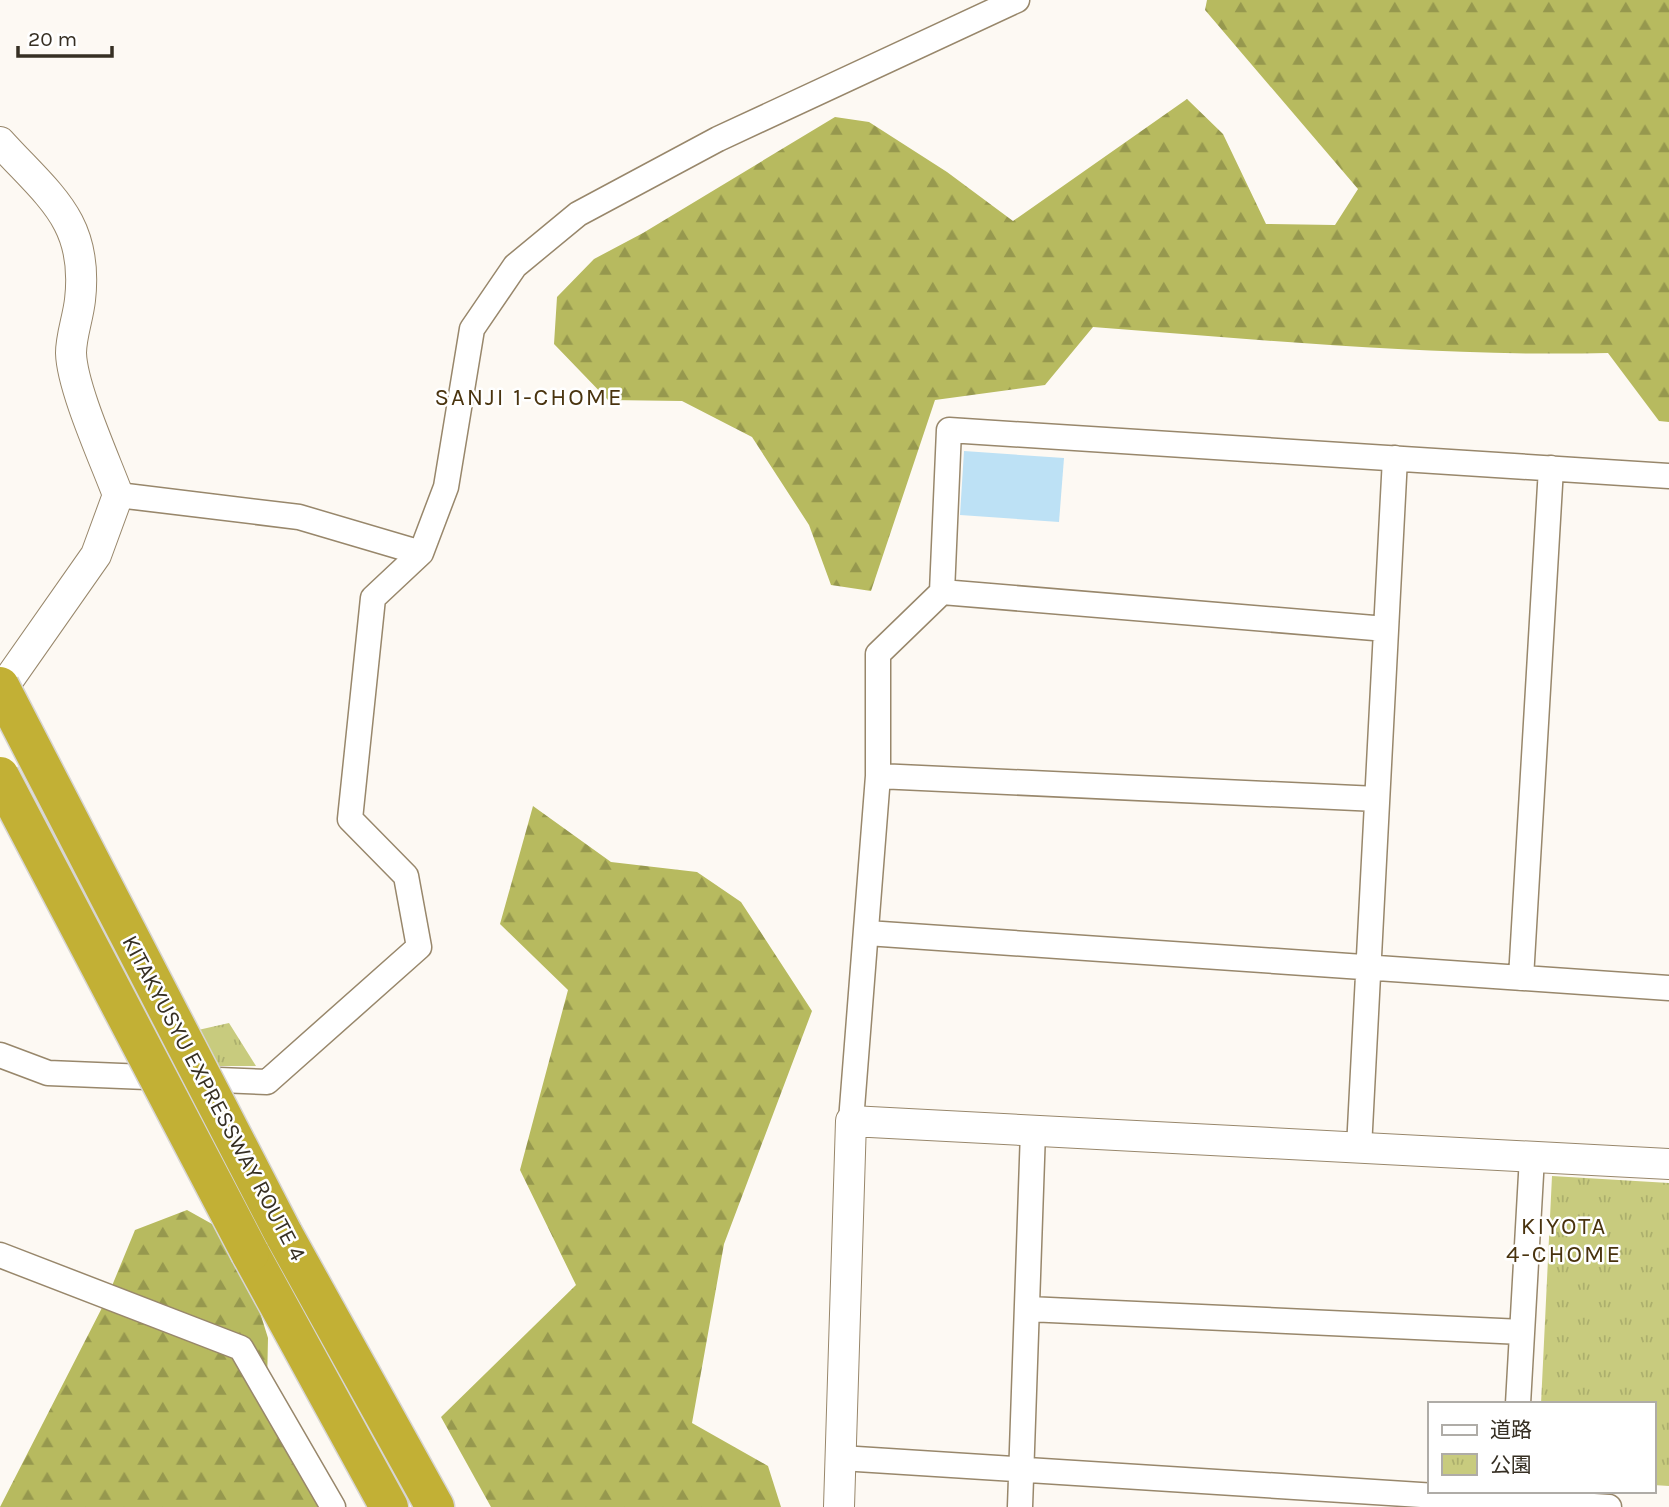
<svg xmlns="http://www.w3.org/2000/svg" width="1669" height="1507" font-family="Karla,'Noto Sans JP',sans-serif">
  <defs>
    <pattern id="forest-firs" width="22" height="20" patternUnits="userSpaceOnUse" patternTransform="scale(1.75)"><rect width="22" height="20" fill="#b7ba5f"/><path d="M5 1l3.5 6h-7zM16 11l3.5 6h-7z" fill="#96984e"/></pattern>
    <pattern id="park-tufts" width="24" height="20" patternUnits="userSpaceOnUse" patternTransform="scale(1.75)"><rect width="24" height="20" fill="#c8cb7e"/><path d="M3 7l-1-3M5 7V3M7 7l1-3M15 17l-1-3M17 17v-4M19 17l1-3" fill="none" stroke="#acaf6d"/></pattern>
  </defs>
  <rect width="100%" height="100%" fill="#fdf9f3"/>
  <path fill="url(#forest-firs)" d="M1207,0h462v422l-10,-1 -51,-68c-172,4 -344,-13 -515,-26l-48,58 -110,15 -64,191 -40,-6 -22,-60 -57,-88 -70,-36 -74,-1 -54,-56 3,-47 37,-38 49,-26 192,-116 34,5 78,50 66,49 174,-122 36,35 43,90 69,1 23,-36 -153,-179z
    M533,806l78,56 86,10 44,30 71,109 -88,233 -32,179 76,43 13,41h-290l-50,-90 135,-132 -56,-115 48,-180 -68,-66z
    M187,1210l34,19 28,48 19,61 -1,47 78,122h-345l107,-209 28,-68z"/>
  <path fill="url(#park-tufts)" d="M229,1023l27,43h-56l-24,-31z
    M1552,1176l117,7v303l-16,-1v-81h-112z"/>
  <path fill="#bde1f5" d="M964,451l100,7 -5,64 -99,-7z"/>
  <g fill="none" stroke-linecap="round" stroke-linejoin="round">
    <g stroke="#98876b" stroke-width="27">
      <path id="minor" d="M118,495l181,22 122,36
        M942,592l7,-162 720,46
        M878,776l499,23
        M867,933l802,55
        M1521,978l30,-510
        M0,1055l48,18 219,9 152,-135 -13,-71 -56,-57 23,-221 48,-45 25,-66 26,-158 43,-63 63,-52 140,-75 299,-139
        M851,1121l27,-345v-122l64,-62 444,37
        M1359,1148l36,-690
        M0,1255l241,93 92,159
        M1028,1309l494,23
        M1518,1404l14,-247
        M841,1458l768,49
        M1020,1507l13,-376"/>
    </g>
    <g stroke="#98876b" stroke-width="32">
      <path id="tertiary" d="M0,142c49,54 89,79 80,158 -2,18 -9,36 -9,53 1,35 34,107 47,142l-22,60 -96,137
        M839,1507l12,-386 818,43"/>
    </g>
    <g stroke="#d7d5d3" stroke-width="41">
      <path id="motorway" d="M283,1233l152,274
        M250,1253l139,254"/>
    </g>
    <use href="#minor" stroke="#fff" stroke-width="24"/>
    <use href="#tertiary" stroke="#fff" stroke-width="30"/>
    <use href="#motorway" stroke="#c2b035" stroke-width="38"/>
    <g stroke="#d7d5d3" stroke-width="41" stroke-linecap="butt">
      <path id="motorway-bridge" d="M0,686l283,547
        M0,776l250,477"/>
    </g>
    <use href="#motorway-bridge" stroke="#c2b035" stroke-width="38"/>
  </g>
  <g text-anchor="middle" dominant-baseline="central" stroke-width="5" stroke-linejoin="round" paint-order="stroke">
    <g font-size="23" fill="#362f23" stroke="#fff">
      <text transform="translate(214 1098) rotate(62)">KITAKYUSYU EXPRESSWAY ROUTE 4</text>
    </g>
    <g font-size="24" letter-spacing="2" fill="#49330e" stroke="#fff">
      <text x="529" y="397">SANJI 1-CHOME</text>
      <text x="1564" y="1226">KIYOTA<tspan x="1564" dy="28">4-CHOME</tspan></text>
    </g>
  </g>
  <rect x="1428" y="1402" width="228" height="91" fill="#ffffff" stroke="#afaca7" stroke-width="2"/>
  <rect x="1442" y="1425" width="35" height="10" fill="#ffffff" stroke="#afaca7" stroke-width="2"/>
  <text x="1490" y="1437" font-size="21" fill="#362f23">道路</text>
  <rect x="1442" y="1454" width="35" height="21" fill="url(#park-tufts)" stroke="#afaca7" stroke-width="2"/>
  <text x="1490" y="1472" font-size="21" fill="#362f23">公園</text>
  <path d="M18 46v10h94v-10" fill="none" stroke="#362f23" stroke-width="3.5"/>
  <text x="28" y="46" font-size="21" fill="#362f23" stroke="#ffffff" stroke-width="5" paint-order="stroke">20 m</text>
</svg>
